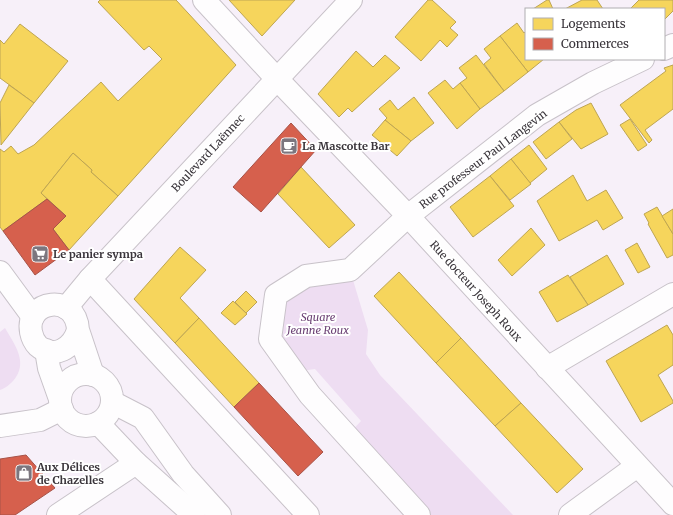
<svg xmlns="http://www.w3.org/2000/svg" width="673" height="515" font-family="Merriweather,serif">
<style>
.green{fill:#eeddf2}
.homes{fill:#f6d55c;stroke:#bea552}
.shops{fill:#d6604d;stroke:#a75348}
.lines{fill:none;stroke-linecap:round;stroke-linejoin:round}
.minor-casing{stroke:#c8c2c9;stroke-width:24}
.minor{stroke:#fefdfe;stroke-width:22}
.labels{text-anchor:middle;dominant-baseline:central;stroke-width:4;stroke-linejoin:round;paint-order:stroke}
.poi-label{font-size:11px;font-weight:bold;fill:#3a353b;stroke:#fff;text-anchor:start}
.street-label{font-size:11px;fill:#3a353b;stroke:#fff}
.park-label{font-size:11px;font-style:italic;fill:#6b4074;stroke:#fff}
</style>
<rect width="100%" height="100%" fill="#f7f0f9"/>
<g class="green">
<polygon points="350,270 368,330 366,354 380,375 513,515 419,515 347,436 361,421 315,369 294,372 270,339 276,295"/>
<path d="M5,328C15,345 29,363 13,381C9,385 6,388 0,390V332Z"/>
</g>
<g class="homes">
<polygon points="100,0 176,0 236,65 118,196 91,172 92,170 73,153 41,193 47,199 3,231 0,227 0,149 4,152 11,146 18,154 34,145 101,82 118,101 162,59 149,46 144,50 98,2"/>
<polygon points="229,0 295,0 262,36"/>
<polygon points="428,0 432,0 456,22 450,28 458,35 447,47 440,40 421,61 395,37"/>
<polygon points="547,0 549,0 553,9 533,9"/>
<polygon points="582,0 597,0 603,9 565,9"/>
<polygon points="639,0 673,0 673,11 664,20 664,9 630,9"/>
<polygon points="517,23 524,33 526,31 526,59 544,59 528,72 500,36"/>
<polygon points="20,24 68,61 34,103 0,78 0,40 4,44"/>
<polygon points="500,36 528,72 504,91 484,64 491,58 484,49"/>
<polygon points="356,51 373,67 385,55 400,68 352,112 348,108 339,117 318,94"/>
<polygon points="476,55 504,91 480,109 460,83 467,78 459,68"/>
<polygon points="673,65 673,109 645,130 652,140 649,143 620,105 666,71 664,68"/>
<polygon points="445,80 453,89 460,83 480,109 457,129 428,93"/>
<polygon points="9,85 34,103 1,145 0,103"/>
<polygon points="414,97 434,123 411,141 385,120 387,118 379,109 390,100 398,110"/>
<polygon points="591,103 608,134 581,149 559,122 576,110"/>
<polygon points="630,119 647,145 638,151 620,125"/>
<polygon points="385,120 411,141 397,156 372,135"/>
<polygon points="559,122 572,139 546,159 533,142"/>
<polygon points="529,145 547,169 530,183 511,159"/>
<polygon points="73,153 92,170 91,172 118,196 69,250 53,229 66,216 41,193"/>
<polygon points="511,159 531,184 510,200 490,176"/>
<polygon points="301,167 355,225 329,248 278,194"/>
<polygon points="573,175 587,201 606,190 623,218 603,230 597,220 559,241 537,201"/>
<polygon points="490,176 514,206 473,237 450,207"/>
<polygon points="657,207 673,234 673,255 667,258 648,224 649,223 644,214"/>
<polygon points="673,209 673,234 662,216"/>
<polygon points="531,228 545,245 512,276 498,260"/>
<polygon points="637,243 650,267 638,273 625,250"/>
<polygon points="180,247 206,270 180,298 199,318 175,343 134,299"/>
<polygon points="607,255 624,284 588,305 570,277"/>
<polygon points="399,272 461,338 436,363 374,296"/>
<polygon points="568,275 588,305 557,322 539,292"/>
<polygon points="246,291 257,302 246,313 235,302"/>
<polygon points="233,301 247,314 235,325 221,313"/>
<polygon points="199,318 259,383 234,407 175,343"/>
<polygon points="667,325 673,335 673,365 658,375 673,401 673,403 641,422 606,361"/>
<polygon points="461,338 521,403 495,426 436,363"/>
<polygon points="521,403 583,469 557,493 495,426"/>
</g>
<g class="shops">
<polygon points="291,123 316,150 261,212 233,187"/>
<polygon points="47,199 66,216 53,229 69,250 35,275 3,231"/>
<polygon points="259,383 323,452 298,476 234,407"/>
<polygon points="26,455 55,488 15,515 0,515 0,459"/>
</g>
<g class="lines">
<g class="minor-casing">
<g id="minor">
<polyline points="204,0 277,79 408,216 673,504"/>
<polyline points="664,49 673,45"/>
<polyline points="0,272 33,317"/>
<polyline points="90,279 308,515"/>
<polyline points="66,308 90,279 351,0"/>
<path d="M78,330C73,348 54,360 38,346C34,342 32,337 31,332C25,300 76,292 78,330L93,375"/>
<polyline points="46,350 49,368 60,399"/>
<polyline points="547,368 673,294"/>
<circle cx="86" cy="400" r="26"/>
<polyline points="112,402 143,418 183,474 220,515"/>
<polyline points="98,423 136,463 194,515"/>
<polyline points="0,426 40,420 62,409"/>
<polyline points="58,515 136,463"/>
<polyline points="419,515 310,395 270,339 276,295 306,276 350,270 408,216 537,115 593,83 643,59"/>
<polyline points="570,515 637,466"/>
</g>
</g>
<use href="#minor" class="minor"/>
</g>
<defs>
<g id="cafe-square" transform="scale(0.9)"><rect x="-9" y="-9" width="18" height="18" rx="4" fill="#7c767e" stroke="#fff"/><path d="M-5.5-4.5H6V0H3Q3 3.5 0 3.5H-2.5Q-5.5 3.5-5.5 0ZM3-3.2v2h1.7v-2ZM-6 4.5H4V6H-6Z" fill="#fff"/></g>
<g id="supermarket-square" transform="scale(0.9)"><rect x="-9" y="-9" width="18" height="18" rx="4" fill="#7c767e" stroke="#fff"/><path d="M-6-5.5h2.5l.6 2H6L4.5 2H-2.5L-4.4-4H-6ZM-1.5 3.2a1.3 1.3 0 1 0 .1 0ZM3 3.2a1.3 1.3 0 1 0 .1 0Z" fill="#fff"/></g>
<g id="shop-square" transform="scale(0.9)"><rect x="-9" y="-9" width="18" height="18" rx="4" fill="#7c767e" stroke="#fff"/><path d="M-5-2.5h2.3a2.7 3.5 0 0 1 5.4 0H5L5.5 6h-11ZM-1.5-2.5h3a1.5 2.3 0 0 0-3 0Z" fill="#fff"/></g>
</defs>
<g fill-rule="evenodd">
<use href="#cafe-square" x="289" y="146"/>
<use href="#supermarket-square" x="40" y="254"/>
<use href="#shop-square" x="24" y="473"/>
</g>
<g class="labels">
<g class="poi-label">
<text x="302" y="146">La Mascotte Bar</text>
<text x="53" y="254">Le panier sympa</text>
<text x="37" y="467">Aux Délices<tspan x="37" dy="13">de Chazelles</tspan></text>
</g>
<g class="street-label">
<text transform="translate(208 153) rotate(-47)">Boulevard Laënnec</text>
<text transform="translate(483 159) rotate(-37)">Rue professeur Paul Langevin</text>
<text transform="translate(476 291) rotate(48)">Rue docteur Joseph Roux</text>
</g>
<g class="park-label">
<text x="318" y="317">Square<tspan x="318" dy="13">Jeanne Roux</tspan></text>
</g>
</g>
<rect x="525" y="8" width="140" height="52" fill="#ffffff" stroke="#b0aeb1"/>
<rect x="533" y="18" width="20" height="12" fill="#f6d55c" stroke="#b0aeb1"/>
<text x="561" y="28" font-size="12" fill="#3a353b">Logements</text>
<rect x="533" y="38" width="20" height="12" fill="#d6604d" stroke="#b0aeb1"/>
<text x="561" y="48" font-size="12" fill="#3a353b">Commerces</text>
</svg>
